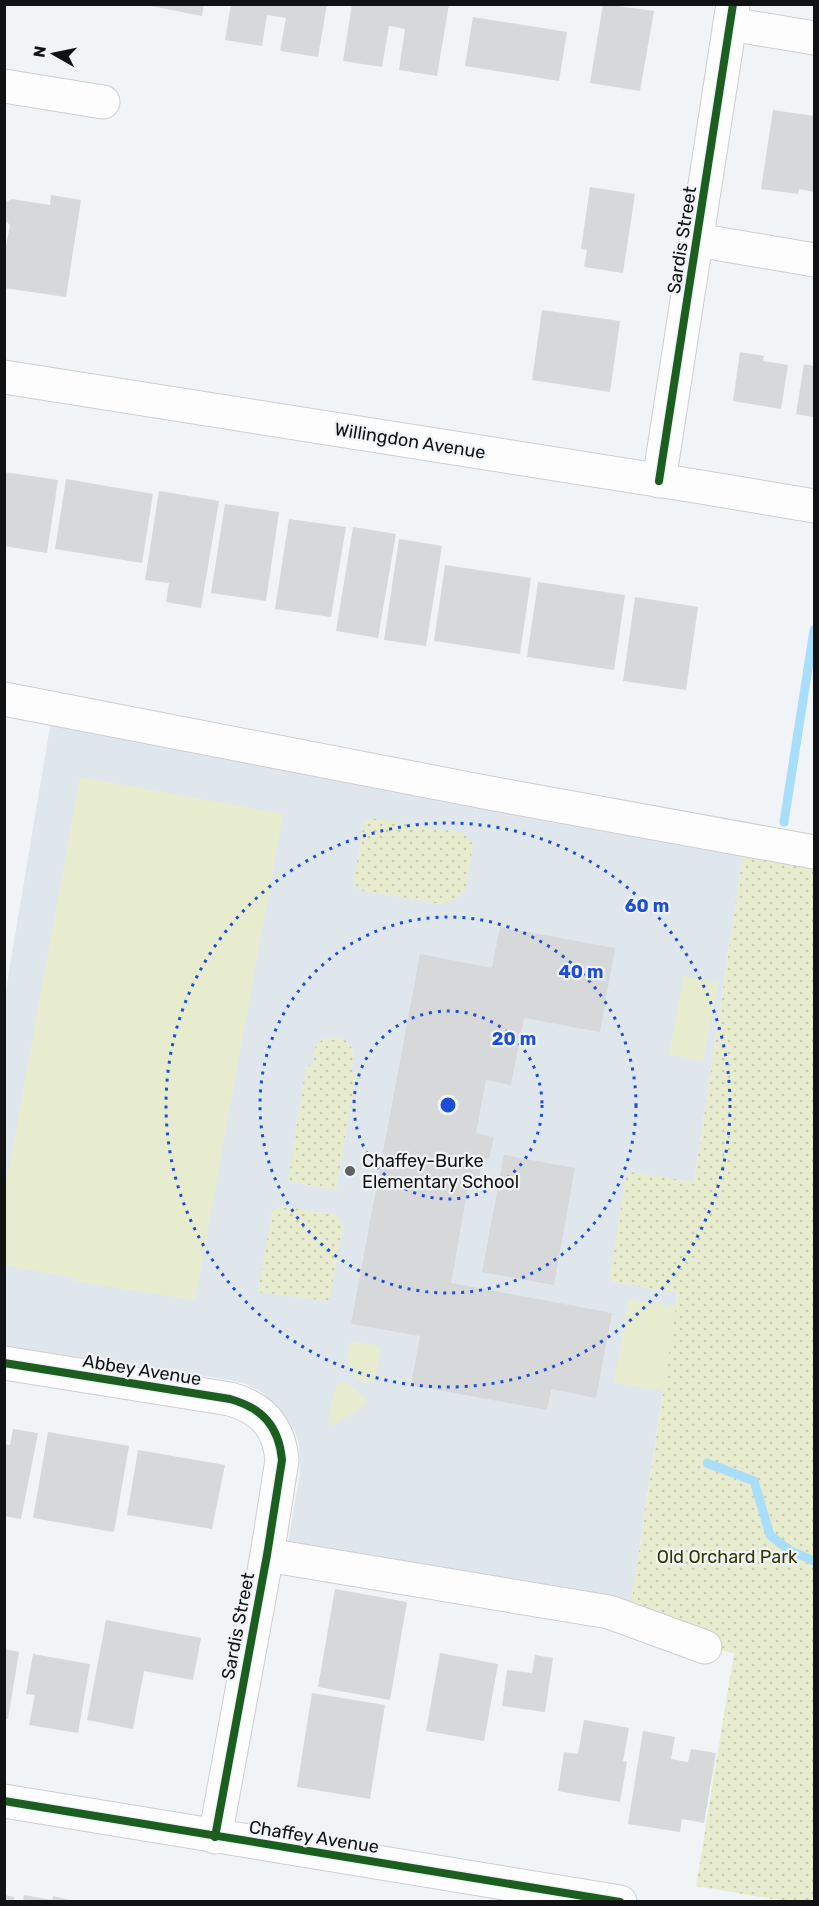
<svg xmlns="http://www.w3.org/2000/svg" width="819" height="1906" font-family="Rubik,sans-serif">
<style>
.built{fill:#dfe7ec}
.grass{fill:#e8eccf}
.park{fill:url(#park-dots)}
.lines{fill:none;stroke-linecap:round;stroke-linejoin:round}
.stream{stroke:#a8def9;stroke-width:9}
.building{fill:#d6d8d9}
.minor-casing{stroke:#cccecf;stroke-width:35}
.major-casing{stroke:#cccecf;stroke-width:35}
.minor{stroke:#fdfdfe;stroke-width:33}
.major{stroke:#fdfdfe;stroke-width:33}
.cycleway-casing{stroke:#f0f4f7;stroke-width:11}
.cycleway{stroke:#1b5e20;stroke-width:8}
.ring{fill:none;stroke:#1d4ed8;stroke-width:3;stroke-dasharray:3 6}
.poi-dot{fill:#5f6162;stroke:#f0f4f7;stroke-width:2}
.labels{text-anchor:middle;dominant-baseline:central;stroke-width:4.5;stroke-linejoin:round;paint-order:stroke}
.street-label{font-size:18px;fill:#111213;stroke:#f0f4f7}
.poi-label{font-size:18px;fill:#111213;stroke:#f0f4f7;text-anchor:start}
.park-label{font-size:18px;fill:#343600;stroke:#f0f4f7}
.centre{fill:#1d4ed8;stroke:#f0f4f7;stroke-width:3}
.ring-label{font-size:18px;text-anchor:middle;font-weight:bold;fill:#1d4ed8;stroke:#f0f4f7;stroke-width:4.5;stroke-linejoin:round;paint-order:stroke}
</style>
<defs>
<pattern id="park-dots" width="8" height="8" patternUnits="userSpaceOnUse" patternTransform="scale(1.5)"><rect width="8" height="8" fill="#e8eccf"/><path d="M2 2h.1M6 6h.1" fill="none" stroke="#c6c9b1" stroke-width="1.8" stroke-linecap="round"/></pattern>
</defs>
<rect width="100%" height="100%" fill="#f1f4f6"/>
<polygon class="built" points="53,709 745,841 629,1618 285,1559 300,1473 299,1444 295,1432 288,1420 263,1393 244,1383 230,1380 5,1346 5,996"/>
<g class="grass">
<polygon points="80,777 283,814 195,1300 74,1281 75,1278 5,1265 5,1191"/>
<polygon points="684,976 718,983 703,1061 669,1054"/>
<polygon points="629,1299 679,1307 664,1391 614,1383"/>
<path d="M350,1342L375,1345L379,1349L380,1353L374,1381L367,1383C348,1376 345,1361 350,1342Z"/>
<path d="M342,1382L350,1385L368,1402L335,1425H329C328,1410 332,1397 338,1384Z"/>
</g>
<g class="park">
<polygon points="370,818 465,833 473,845 466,888 456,899 441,904 360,890 353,885 364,821"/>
<polygon points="745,841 814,852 814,1901 785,1901 696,1886 734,1653 705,1647 629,1618 678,1293 613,1282 610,1277 626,1175 631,1172 694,1182"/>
<path d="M335,1037L347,1041L354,1051L352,1070L356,1075L336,1190L288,1181L306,1067L313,1064C313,1046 317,1038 335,1037Z"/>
<polygon points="281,1206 338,1215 343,1228 329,1301 258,1292 272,1211"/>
</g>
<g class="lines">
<g class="stream">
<polyline points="784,822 814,630"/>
<polyline points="707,1463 754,1481 770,1535 789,1550 814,1561"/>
</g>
</g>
<g class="building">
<polygon points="141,4 204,4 202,16"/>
<polygon points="231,4 327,4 318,57 280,51 286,18 267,15 262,46 225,40"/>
<polygon points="352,4 449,4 437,76 399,70 405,29 396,27 389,26 382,67 343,61"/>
<polygon points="603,4 654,11 640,91 590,83"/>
<polygon points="473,17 567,32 559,81 465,66"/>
<polygon points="773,110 814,116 814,192 799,189 798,194 761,189"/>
<polygon points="590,187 635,194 623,273 584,267 587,250 581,249"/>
<polygon points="51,195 81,200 66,297 4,288 4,257 10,225 4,219 6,202 12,199 50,205"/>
<polygon points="542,310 620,321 610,392 532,380"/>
<polygon points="740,352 764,356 763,361 788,365 781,409 733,401"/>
<polygon points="804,364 814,366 814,417 796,414"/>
<polygon points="4,472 58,480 47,553 4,546"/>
<polygon points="66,479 153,494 142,563 55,549"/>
<polygon points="159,491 219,501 201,608 166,602 169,583 145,580"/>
<polygon points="225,504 279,512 266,601 211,593"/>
<polygon points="289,519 346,527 331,617 275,609"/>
<polygon points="353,527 396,534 378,638 336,631"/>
<polygon points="399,539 442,546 426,646 384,640"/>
<polygon points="445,565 531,578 520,654 434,641"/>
<polygon points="538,582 625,595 614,670 527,657"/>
<polygon points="635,597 698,607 686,690 623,681"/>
<polygon points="500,927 615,948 600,1032 524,1018 511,1085 486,1080 476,1133 494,1137 489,1159 483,1158 479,1179 470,1177 451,1283 612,1313 596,1398 551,1389 547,1410 411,1385 420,1336 351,1324 420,954 492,968"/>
<polygon points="504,1155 575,1168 554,1285 482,1272"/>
<polygon points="13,1429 38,1433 21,1519 4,1516 4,1444 10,1445"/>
<polygon points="48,1432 129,1446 114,1532 33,1518"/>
<polygon points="138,1450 225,1465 212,1529 127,1515"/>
<polygon points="335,1589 407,1602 390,1700 318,1687"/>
<polygon points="106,1620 201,1638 193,1680 144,1671 133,1729 87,1720"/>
<polygon points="4,1649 19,1652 8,1719 4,1718"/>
<polygon points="440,1653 498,1664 484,1741 426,1731"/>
<polygon points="33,1654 90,1664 78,1733 29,1725 35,1695 26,1694"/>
<polygon points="535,1655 553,1658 545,1712 502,1706 507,1670 532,1673"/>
<polygon points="312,1693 385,1705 370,1799 297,1787"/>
<polygon points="584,1720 629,1728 623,1761 627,1762 620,1802 558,1791 564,1752 578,1754"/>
<polygon points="643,1731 675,1737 671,1759 688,1762 691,1749 716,1753 704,1823 682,1819 680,1832 628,1824"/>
<polygon points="4,1895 14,1897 14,1902 4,1902"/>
<polygon points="24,1895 52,1900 53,1896 78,1902 23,1902"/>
</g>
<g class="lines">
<g class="minor-casing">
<g id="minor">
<polyline points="730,24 814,38"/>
<polyline points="4,86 103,102"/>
<polyline points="697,240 814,260"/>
<polyline points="659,481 733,4"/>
<polyline points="4,699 495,794 814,852"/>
<path d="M4,1363L230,1399C262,1408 279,1426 282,1460L267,1555L215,1837"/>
<polyline points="267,1555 609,1612 705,1647"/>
<polyline points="4,1801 620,1902"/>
</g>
</g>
<g class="major-casing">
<polyline id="major" points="4,377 695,486 814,506"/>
</g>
<use href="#minor" class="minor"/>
<use href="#major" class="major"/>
<g class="cycleway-casing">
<g id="cycleway">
<polyline points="659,481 733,4"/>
<path d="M4,1363L230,1399C262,1408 279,1426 282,1460L267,1555L215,1837"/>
<polyline points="4,1801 620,1902"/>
</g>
</g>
<use href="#cycleway" class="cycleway"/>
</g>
<g class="ring">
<circle cx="448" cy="1105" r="94"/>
<circle cx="448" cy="1105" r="188"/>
<circle cx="448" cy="1105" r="282"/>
</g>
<circle class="poi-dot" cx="350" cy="1171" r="6"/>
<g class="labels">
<g class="street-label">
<text transform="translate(682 240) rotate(-81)">Sardis Street</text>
<text transform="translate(410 441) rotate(9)">Willingdon Avenue</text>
<text transform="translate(142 1370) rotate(9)">Abbey Avenue</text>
<text transform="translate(238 1626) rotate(-79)">Sardis Street</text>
<text transform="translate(314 1837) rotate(9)">Chaffey Avenue</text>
</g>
<g class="poi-label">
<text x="362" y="1161">Chaffey-Burke<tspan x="362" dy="21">Elementary School</tspan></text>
</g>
<g class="park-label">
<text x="727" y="1557">Old Orchard Park</text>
</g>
</g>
<circle cx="448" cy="1105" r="9" class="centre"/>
<g class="ring-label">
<text x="647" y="912">60 m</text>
<text x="581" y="978">40 m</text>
<text x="514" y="1045">20 m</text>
</g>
<rect width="819" height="1906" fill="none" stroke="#111213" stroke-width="12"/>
<g transform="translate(54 54) rotate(279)" stroke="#f0f4f7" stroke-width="4.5" paint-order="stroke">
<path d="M0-4.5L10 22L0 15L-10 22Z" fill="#111213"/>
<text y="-9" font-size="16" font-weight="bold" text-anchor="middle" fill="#111213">N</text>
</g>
</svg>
